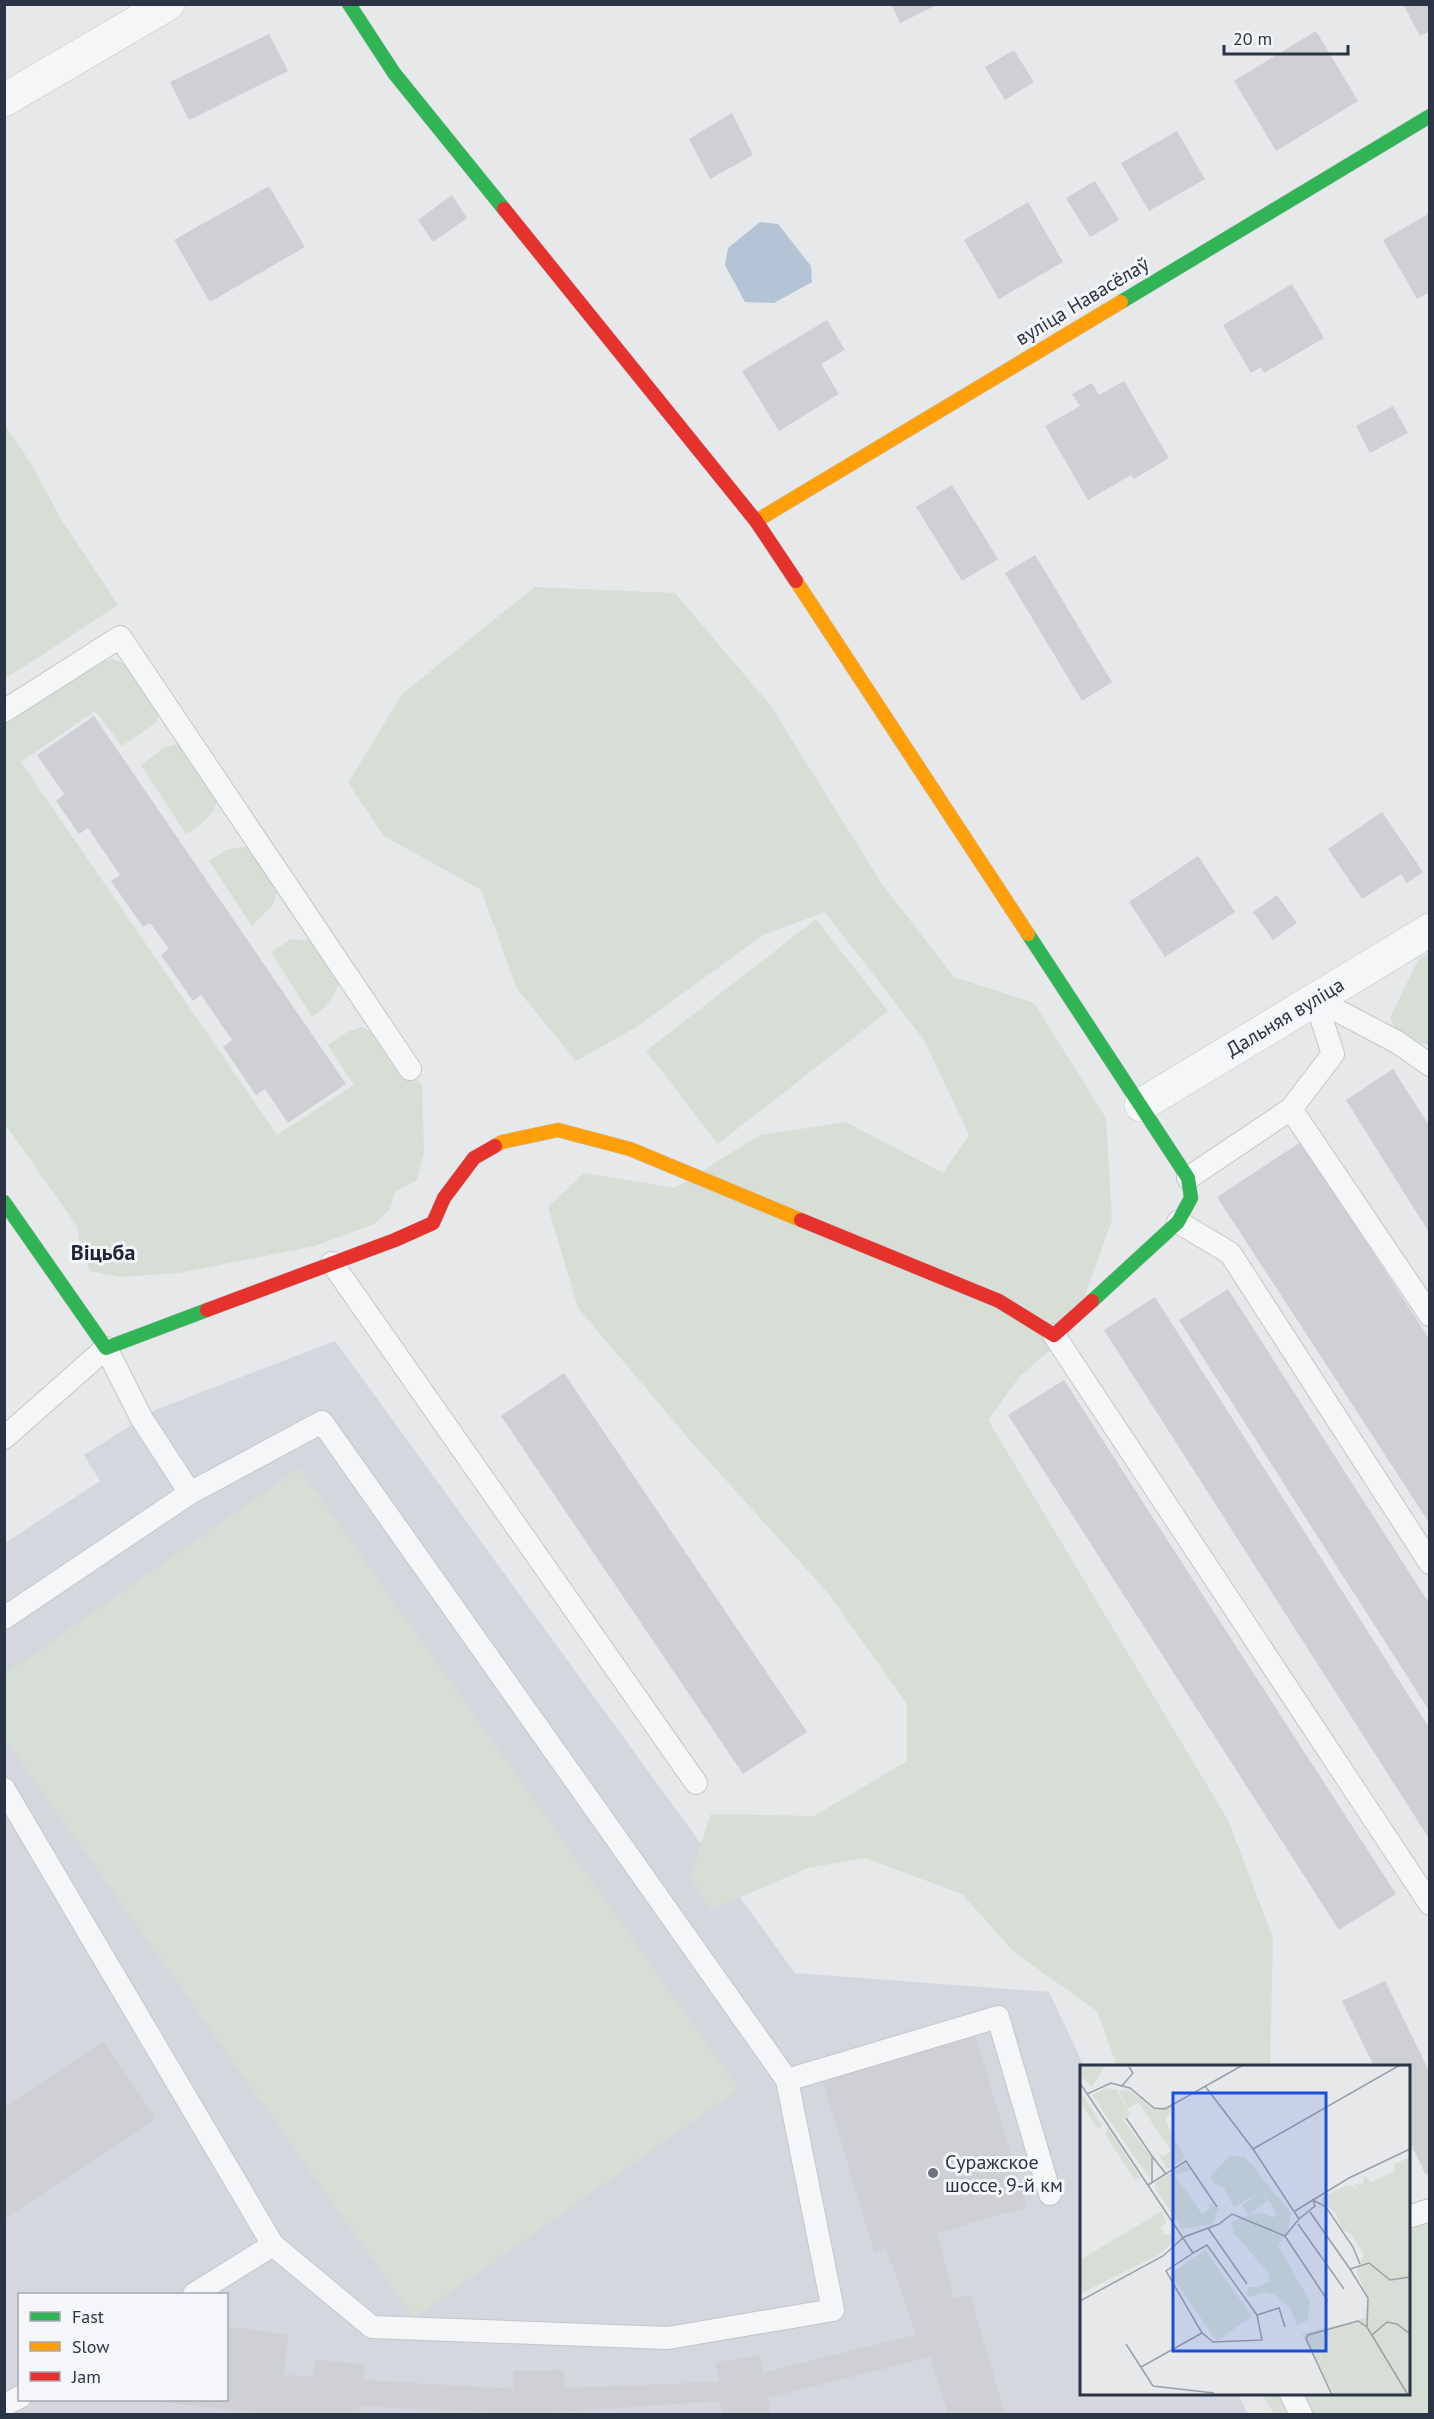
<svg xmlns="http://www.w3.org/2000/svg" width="1434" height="2419" font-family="'PT Sans',sans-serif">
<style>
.built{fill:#d4d7dd;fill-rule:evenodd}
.green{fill:#d6ded6}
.water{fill:#b4c4d5}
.building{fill:#ced0d3}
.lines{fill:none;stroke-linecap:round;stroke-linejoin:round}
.lane-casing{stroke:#c4c6c8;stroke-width:24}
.street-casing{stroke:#c4c6c8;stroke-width:34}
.fast-casing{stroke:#c4c6c8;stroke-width:15}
.slow-casing{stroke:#c4c6c8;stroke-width:15}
.jam-casing{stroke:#c4c6c8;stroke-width:15}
.lane{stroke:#f5f6f7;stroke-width:22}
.street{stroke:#f5f6f7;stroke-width:33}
.fast{stroke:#30b455;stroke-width:14}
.slow{stroke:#ff9f0a;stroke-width:14}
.jam{stroke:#e5322d;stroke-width:14}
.poi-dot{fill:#6c737f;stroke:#f4f6f9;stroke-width:2}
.labels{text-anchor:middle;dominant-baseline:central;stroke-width:6;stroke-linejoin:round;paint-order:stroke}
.street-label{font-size:20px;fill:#2b3445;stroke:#f4f6f9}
.poi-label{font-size:20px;fill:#2b3445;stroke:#f4f6f9;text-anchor:start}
.quarter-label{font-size:22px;font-weight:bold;fill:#1d2536;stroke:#f4f6f9}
.inset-road{fill:none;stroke:#9ba0a8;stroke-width:1.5}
.view{fill:#1d4ed8;fill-opacity:0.15;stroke:#1d4ed8;stroke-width:3}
.inset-edge{fill:none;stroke:#2b3445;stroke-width:3}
</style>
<rect width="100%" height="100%" fill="#e6e8ea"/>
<path class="built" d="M335,1341L795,1973L1049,1992L1084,2066H1082V2394H1238L1248,2414H5V1543L100,1481L84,1455L155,1410ZM20,2294H226V2400H20Z"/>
<g class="green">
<polygon points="4,424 30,462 61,519 118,605 5,679"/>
<polygon points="535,587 675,593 770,705 882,884 954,977 1034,1003 1106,1118 1112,1220 1072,1331 1019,1377 988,1420 1228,1820 1273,1938 1270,2066 1117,2066 1097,2011 1015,1953 962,1894 865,1858 808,1868 711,1910 690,1877 711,1814 814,1816 907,1761 907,1704 827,1592 694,1445 578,1308 548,1207 584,1173 675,1188 760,1135 846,1122 943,1173 969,1135 924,1040 825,912 763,935 635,1028 576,1061 517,989 481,890 384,836 348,783 402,694"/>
<polygon points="113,659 130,666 158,705 157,722 122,746 95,711 21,762 277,1135 354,1085 328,1045 347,1032 362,1027 380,1036 399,1063 422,1085 424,1152 417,1180 395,1192 390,1209 374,1224 315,1246 180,1273 120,1277 90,1271 81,1249 77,1226 5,1124 4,723 93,664"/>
<path d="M181,743L219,791C217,813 204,823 186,834L141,765L165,747Z"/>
<polygon points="247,847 259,854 279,884 273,905 252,926 209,861 228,849"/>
<polygon points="816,919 888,1011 718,1144 646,1051"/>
<path d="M291,939L312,941L341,977C336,996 328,1006 312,1017L271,952Z"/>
<polygon points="1429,953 1429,1045 1401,1039 1390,1018 1418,960"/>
<polygon points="299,1468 739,2089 414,2318 5,1739 4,1675"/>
<polygon points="1429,2198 1429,2414 1274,2414 1262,2394 1408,2394 1409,2204"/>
</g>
<polygon class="water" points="760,222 778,224 811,266 812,282 774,303 745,302 725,265 728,248"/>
<g class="building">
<polygon points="891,4 939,4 900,23"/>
<polygon points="1403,4 1430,4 1430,31 1420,36"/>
<polygon points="1316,31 1358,101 1276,151 1234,81"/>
<polygon points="269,34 288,71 189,120 170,82"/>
<polygon points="1014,50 1034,82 1005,100 985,67"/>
<polygon points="732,113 753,155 710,179 689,139"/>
<polygon points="1177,131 1205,179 1149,211 1121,163"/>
<polygon points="1095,181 1119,220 1090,237 1066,198"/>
<polygon points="269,186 305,247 210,302 174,240"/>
<polygon points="452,195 467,218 433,242 418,220"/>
<polygon points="1028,202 1063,262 999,299 964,240"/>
<polygon points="1430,213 1430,292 1417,299 1383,240"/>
<polygon points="1292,284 1324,338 1264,373 1261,367 1251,373 1223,325"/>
<polygon points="827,320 845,350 821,364 839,394 779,431 742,371"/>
<polygon points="1124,381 1169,458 1134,479 1131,475 1088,500 1045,426 1080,406 1072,394 1092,383 1099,395"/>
<polygon points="1393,406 1408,433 1370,453 1356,426"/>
<polygon points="952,485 998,559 962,581 916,507"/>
<polygon points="1035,555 1112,682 1082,701 1005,573"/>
<polygon points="94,716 346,1084 288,1123 265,1089 256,1095 223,1047 232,1040 201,995 193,1001 161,955 169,949 150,923 143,927 111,881 120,875 88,828 79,834 56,801 64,794 37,755"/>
<polygon points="1382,812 1423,872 1407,883 1401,874 1362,899 1328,849"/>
<polygon points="1198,856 1235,912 1165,957 1129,902"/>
<polygon points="1277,895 1297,923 1273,940 1253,912"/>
<polygon points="1393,1069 1430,1127 1430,1234 1346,1100"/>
<polygon points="1301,1142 1430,1340 1430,1524 1217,1197"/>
<polygon points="1228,1289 1430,1605 1430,1712 1179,1320"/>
<polygon points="1155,1297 1430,1729 1430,1840 1104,1330"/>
<polygon points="564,1373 807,1732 743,1774 501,1416"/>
<polygon points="1064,1380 1396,1894 1339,1930 1008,1415"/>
<polygon points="1385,1981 1430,2073 1430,2173 1426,2175 1408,2139 1408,2066 1374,2066 1342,2001"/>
<polygon points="975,2035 1027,2207 937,2233 954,2298 970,2295 1005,2414 948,2414 930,2357 768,2398 770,2414 722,2414 720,2401 558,2412 558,2414 513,2414 360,2406 359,2414 266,2414 153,2401 226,2400 226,2326 288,2335 284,2375 313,2376 315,2360 365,2364 363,2380 513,2389 513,2371 564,2370 565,2388 719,2382 715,2362 761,2356 762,2373 916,2335 886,2248 874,2252 823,2081"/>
<polygon points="104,2042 156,2118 4,2219 4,2108"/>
</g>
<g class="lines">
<g class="lane-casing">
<g id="lane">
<polyline points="4,711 120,637 410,1069"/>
<polyline points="1315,999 1397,1042 1430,1065"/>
<polyline points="1291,1109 1430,1315"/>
<polyline points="1188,1178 1291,1109 1333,1054 1315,999"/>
<polyline points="1178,1222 1230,1253 1430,1563"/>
<polyline points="332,1263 696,1783"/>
<polyline points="1054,1335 1430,1904"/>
<polyline points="4,1438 106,1348 142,1419 190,1493 322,1422 787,2080 998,2017 1050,2194"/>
<polyline points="4,1618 190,1493"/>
<polyline points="4,1789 273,2245"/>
<polyline points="1408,2217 1430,2210"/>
<polyline points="194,2294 273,2245 372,2327 668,2338 833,2310 787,2080"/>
<polyline points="1291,2394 1301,2414"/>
<polyline points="4,2405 20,2397"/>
</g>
</g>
<g class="street-casing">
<g id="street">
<polyline points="4,100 168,4"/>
<polyline points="1141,1105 1430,930"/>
</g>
</g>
<g class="fast-casing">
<g id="fast">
<polyline points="349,4 394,73 504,209"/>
<polyline points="1121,302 1430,116"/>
<polyline points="1028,934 1188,1178 1191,1198 1178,1222 1092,1301"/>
<polyline points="4,1202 106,1348 207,1310"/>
</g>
</g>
<g class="slow-casing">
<g id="slow">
<polyline points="756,521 1121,302"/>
<polyline points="796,581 1028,934"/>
<polyline points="495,1146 502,1142 558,1130 630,1149 801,1220"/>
</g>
</g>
<g class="jam-casing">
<g id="jam">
<polyline points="504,209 756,521 796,581"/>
<polyline points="801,1220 999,1301 1054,1335 1092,1301"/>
<polyline points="207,1310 395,1240 433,1223 444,1198 474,1158 495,1146"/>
</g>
</g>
<use href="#lane" class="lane"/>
<use href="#street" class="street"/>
<use href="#fast" class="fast"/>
<use href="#slow" class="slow"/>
<use href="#jam" class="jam"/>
</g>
<circle class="poi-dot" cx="933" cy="2173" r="6"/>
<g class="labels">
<g class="street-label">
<text transform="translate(1082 301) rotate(-31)">вуліца Навасёлаў</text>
<text transform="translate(1285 1017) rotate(-31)">Дальняя вуліца</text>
</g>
<g class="poi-label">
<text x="945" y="2162">Суражское<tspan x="945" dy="23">шоссе, 9-й км</tspan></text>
</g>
<g class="quarter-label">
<text x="103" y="1252">Віцьба</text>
</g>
</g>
<g transform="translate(1080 2065)">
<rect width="330" height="330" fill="#e6e8ea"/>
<path d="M0,0H26L12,22L0,11ZM26,23L37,25L50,49L43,55L71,92L70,114L12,30ZM47,24L74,44L95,39L85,55L105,93L88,104L77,87L83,92L91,86L58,37L48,44L39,26ZM0,25L22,61L18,64L0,37ZM28,63L60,112L55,115L25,69ZM150,91L165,92L211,148L207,170L198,180L229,235L228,255L217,260L210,243L195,230L185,227L169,232L166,229L169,222H180L189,216L190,210L154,168L151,157L174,149L183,148L193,153L196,149L191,139L181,126L187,136L169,150L162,141L179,127L154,142L144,123L134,118L130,112ZM330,92V330H254L222,269L285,253L288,231L276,207L284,190L272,170L262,164L255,147L241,137L244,131L263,122L269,120L277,124L274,119H282L285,111L292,117L316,105L313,100ZM105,99L110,105L95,110L122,149L130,144L128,140L131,138L138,144L133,159L102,164L75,123L76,117ZM82,146L86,158L81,162L85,170H94L93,177L80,189L0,229V195ZM125,185L172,251L137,276L90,209Z" fill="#d6ded6"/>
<path class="inset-road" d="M0,18L113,188L127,180L177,250L199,243L205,262M125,21L173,84L219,154L205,171M41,22L53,8L49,2M7,29L31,18L50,23L74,43L85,44L163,0M46,53L72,91V118M173,84L320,0M72,91L86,109M68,120L106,96L137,142M215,146L269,113L330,84M230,147L270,204L289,198L310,215L330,212M219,154L235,141L233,135L246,142L273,182L280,199M218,159L264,224M128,163L167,219M113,188L86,206L122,268M270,204L288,233L287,262M0,236L83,191L104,172L139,159L152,149L205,171L248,236M292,270L307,257L317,259L330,269M46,279L73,321L134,328M61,302L122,268L133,277L182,275L177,250M252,330L226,274L228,270L278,256L287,262L328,330"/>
<path class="view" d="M93,28H246V286H93Z"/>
<rect width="330" height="330" class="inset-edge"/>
</g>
<rect width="1434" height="2419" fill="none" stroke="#2b3445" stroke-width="12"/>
<rect x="18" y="2293" width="210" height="108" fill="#f4f6f9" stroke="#a4a8b1" stroke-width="1.5"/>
<rect x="30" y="2312" width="30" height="9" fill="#30b455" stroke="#a4a8b1" stroke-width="1.5"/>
<text x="72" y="2323" font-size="18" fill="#2b3445">Fast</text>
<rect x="30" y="2342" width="30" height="9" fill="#ff9f0a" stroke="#a4a8b1" stroke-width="1.5"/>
<text x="72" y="2353" font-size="18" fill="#2b3445">Slow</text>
<rect x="30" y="2372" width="30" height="9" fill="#e5322d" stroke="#a4a8b1" stroke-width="1.5"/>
<text x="72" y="2383" font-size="18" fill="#2b3445">Jam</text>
<path d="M1224 45v9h124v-9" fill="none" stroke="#2b3445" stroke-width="3"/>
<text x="1233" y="45" font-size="18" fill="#2b3445" stroke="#f4f6f9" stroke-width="4.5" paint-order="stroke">20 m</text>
</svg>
